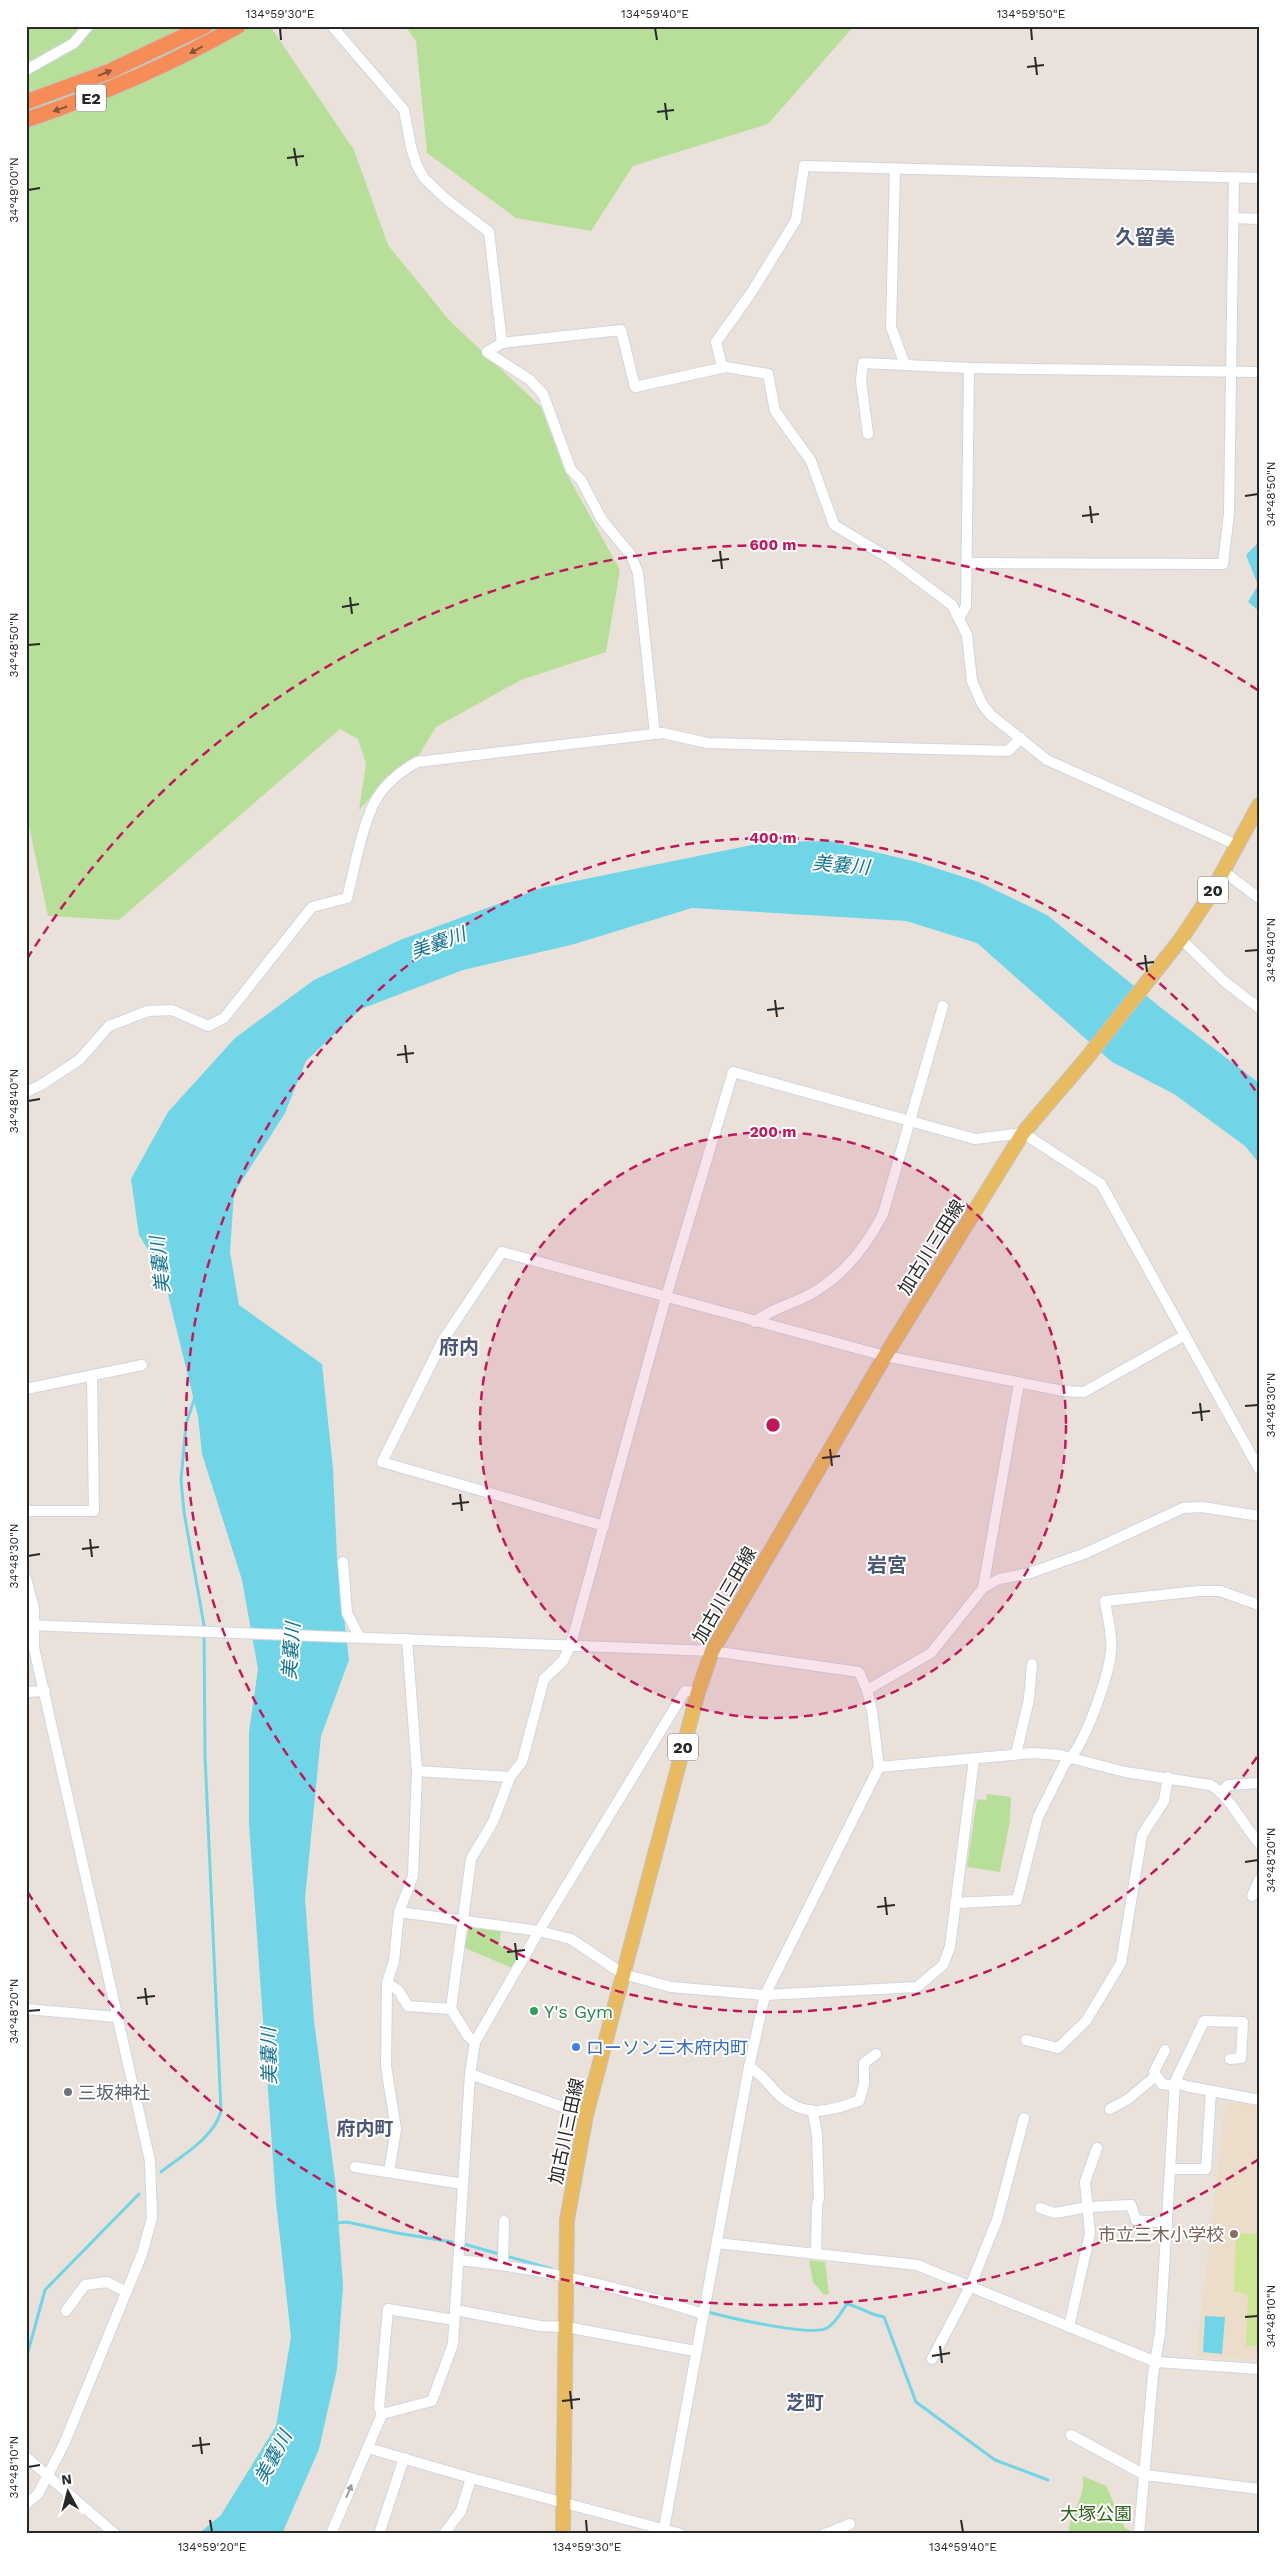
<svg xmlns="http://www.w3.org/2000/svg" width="1285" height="2560" font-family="'Work Sans','Noto Sans JP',sans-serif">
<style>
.education{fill:#ebddca}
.green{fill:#b8df99}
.pitch{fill:#cce695}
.water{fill:#71d5e8}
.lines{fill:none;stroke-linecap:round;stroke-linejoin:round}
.stream{stroke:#71d5e8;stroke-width:3}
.minor-casing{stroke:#d0d5e1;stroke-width:12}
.major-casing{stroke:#c3c3c3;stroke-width:16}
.highway-casing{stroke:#c3c3c3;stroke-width:17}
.minor{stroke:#fff;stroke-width:10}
.major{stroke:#e9bb60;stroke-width:14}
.highway{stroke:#f68d59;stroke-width:15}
.oneway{fill:#85553e}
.oneway2{fill:#9e9e9e}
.ticks{fill:none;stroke:#282828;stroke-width:2}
.ring{fill:none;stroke:#c2185b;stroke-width:2.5;stroke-dasharray:9 6}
.leisure-dot{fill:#2e9e5b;stroke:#fff;stroke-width:2}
.shop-dot{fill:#3f7fe0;stroke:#fff;stroke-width:2}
.worship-dot{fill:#6b7280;stroke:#fff;stroke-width:2}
.education-dot{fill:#8d6e63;stroke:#fff;stroke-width:2}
.labels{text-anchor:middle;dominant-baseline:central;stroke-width:4;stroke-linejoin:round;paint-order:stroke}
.shield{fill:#fff;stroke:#686868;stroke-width:1}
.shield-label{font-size:16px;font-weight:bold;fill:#282828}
.street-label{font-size:18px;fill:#282828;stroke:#fff}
.leisure-label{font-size:18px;fill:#27864d;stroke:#fff;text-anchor:start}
.shop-label{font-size:18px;fill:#366cbe;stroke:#fff;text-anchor:start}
.worship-label{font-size:18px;fill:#5b616d;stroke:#fff;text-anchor:start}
.education-label{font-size:18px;fill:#785e54;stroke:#fff;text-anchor:end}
.park-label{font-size:18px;fill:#32611d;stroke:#fff}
.water-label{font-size:19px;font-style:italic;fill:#137391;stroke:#fff}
.neighbourhood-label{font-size:19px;font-weight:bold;fill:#4b5776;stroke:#fff}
.quarter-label{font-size:20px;font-weight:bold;fill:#4b5776;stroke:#fff}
.centre{fill:#c2185b;stroke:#fff;stroke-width:2.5}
.ring-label{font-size:15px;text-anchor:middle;font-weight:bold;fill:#c2185b;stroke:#fff;stroke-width:4;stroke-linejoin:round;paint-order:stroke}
.neatline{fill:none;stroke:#282828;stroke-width:2}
.ticks-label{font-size:12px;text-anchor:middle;fill:#282828}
</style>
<rect width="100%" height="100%" fill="#eae2da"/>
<polygon class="education" points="1230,2102 1259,2104 1259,2360 1196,2357 1224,2112"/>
<g class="green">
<polygon points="26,26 270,26 354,150 388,245 449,320 541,407 564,469 620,570 606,652 521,680 436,727 419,755 394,772 359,810 366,764 358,739 340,729 119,920 48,916 26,812"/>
<polygon points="405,26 854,26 768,124 633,166 591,231 516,218 427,153 416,41"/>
<polygon points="987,1794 1011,1797 1010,1821 1000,1872 967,1867 977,1799 986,1800"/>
<polygon points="469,1926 501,1931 499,1945 519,1955 512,1968 465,1948"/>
<polygon points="809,2260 825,2262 829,2294 824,2295 813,2282"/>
<path d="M1083,2476L1106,2486L1125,2528L1135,2534H1069C1068,2513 1086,2499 1083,2476Z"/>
</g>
<polygon class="pitch" points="1236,2233 1259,2234 1259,2346 1246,2346 1248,2295 1234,2291"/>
<g class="water">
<polygon points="1259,542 1259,611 1248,602 1258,585 1246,555"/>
<polygon points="829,841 917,862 979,882 1047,915 1160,1007 1259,1083 1259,1163 1245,1146 1174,1094 1112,1062 977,943 906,921 692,908 571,945 463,970 361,1009 306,1061 285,1113 234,1193 230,1252 239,1305 322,1364 333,1468 337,1557 349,1660 321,1736 305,1898 314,2021 336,2187 343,2286 337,2369 319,2449 282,2534 198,2534 221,2515 276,2426 291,2337 276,2202 249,1824 249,1732 258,1669 242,1580 202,1454 198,1417 163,1274 139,1235 131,1179 168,1112 235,1038 314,980 400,940 541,888 766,842"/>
<polygon points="1205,2316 1225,2317 1222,2354 1203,2352"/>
</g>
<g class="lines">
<g class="stream">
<path d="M161,2172C181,2156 214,2138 221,2111L205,1756L204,1625L184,1512L181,1480L186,1424L195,1397"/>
<polyline points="337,2223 347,2222 397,2233 464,2244 552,2269"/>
<path d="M705,2311C725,2317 812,2337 827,2328C836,2323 841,2312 847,2304C861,2307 869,2315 884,2317L916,2402L995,2460L1048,2480"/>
<polyline points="26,2359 45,2290 139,2194"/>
</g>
<g class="minor-casing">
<g id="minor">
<polyline points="332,26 404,110 411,147 417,166 424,178 446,199 489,232 502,343"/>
<polyline points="26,70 74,43 88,26"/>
<polyline points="895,169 891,327 905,365"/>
<polyline points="1234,218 1259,219"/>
<polyline points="726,367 722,366 716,342 751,293 796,220 804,166 1259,178"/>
<polyline points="868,434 861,381 863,363 969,368 1259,372"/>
<polyline points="966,563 1223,564 1229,513 1234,178"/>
<polyline points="959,619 966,606 969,368"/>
<polyline points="655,734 638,573 631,555 602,520 581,480 571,470 543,394 530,380 487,352 502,343 621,330 635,387 726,367 768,374 775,411 811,461 834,525 889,558 952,605 967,635 972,681 982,704 991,715 1047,760 1237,845"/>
<polyline points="1223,871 1259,898"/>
<polyline points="1181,939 1225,982 1259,1008"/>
<path d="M26,1092L41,1085L79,1060L109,1026L148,1011L172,1010L208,1026L224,1018L312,907L347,898C354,871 363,820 377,798C386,783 403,770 417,762L663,733L707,743L1008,751L1021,738"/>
<path d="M755,1322C773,1307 795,1304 814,1292C845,1274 867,1245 883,1214L943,1006"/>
<polyline points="26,1389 142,1365"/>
<polyline points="26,1511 94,1511 92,1375"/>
<polyline points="604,1526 382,1462 443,1340 502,1252 885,1356 1063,1391 1084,1392 1185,1335"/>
<polyline points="343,1562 347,1613 359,1636"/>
<polyline points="26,1578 34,1609 34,1648 150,2161 152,2218 142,2254 64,2444 38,2494 26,2504"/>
<polyline points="983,1588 1019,1383"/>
<polyline points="26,1625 712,1651 859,1672 867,1690 872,1711 879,1767 765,1995 749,2067 663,2534"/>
<polyline points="867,1690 931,1653 983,1588 999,1579 1030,1573 1086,1553 1183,1508 1202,1507 1259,1516"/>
<polyline points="26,1692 45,1691"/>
<polyline points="1016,1754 1029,1699 1032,1664"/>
<path d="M879,1767L1033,1753L1060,1755L1125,1772L1210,1785C1229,1794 1244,1827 1259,1843"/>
<polyline points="417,1771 510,1777"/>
<polyline points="1221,1792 1228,1785 1259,1783"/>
<polyline points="1252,1896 1259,1880"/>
<path d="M955,1903L1017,1900L1038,1817L1065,1763C1084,1749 1109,1675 1111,1651C1113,1635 1107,1616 1105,1601L1199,1591H1220L1259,1605"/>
<polyline points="399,1912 539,1931 571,1939 623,1974 671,1987 765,1995 917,1987 943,1965 950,1947 974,1759"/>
<polyline points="387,1983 398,1990 408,2006 451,2009"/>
<polyline points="26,2009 117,2017"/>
<polyline points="1026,2040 1058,2048 1086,2021 1121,1963 1142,1835 1164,1801 1168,1777"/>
<polyline points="475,2042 468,2036 451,2009 471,1859 493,1822 510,1777 522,1762 544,1679 563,1661 571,1644 666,1297 733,1072 975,1139 1023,1133 1101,1184 1259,1469"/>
<polyline points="1165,2050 1154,2072 1162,2084 1175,2086"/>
<path d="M749,2067C763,2074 769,2086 780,2096C807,2119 829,2111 859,2101L864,2084V2063L876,2054"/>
<polyline points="470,2074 586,2115"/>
<polyline points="1175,2082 1186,2086 1259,2100"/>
<polyline points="1211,2091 1206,2169 1170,2169 1175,2082 1204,2021 1243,2022 1241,2058 1230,2059"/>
<polyline points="1110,2109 1128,2099 1156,2076"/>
<polyline points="813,2113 817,2134 819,2198 817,2205 816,2254"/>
<polyline points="355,2167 463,2184"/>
<polyline points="389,2172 396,2129 386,2066 387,1983 394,1961 399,1912 413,1876 417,1771 407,1639"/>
<polyline points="1040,2208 1055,2213 1088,2207 1131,2205 1136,2220 1167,2223"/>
<polyline points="717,2243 917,2265 1156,2362 1259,2369"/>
<path d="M458,2260C542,2268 623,2288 703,2314"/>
<polyline points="503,2264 504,2221"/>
<polyline points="455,2310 540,2326 566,2327 695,2351"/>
<polyline points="66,2311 85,2285 107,2282 126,2292"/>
<polyline points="1069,2327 1090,2233 1085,2182 1097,2148"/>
<polyline points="932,2359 970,2287 997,2220 1024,2118"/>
<polyline points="382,2414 379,2407 388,2309 454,2320"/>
<polyline points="1071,2435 1145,2475 1259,2489"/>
<polyline points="368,2448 471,2478 681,2534"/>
<polyline points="26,2457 115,2534"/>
<polyline points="331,2534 382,2414 432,2401 453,2344 470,2074 475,2042 539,1931 685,1691 698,1692"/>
<polyline points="379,2534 404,2458"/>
<polyline points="444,2534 461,2511 471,2478"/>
<polyline points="825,2534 850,2524"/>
<polyline points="1139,2534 1153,2375 1160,2333 1170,2169"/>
</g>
</g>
<g class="major-casing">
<polyline id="major" points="563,2534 567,2220 586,2115 698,1692 712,1651 885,1356 1023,1133 1086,1059 1181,939 1209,897 1259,805"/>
</g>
<g class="highway-casing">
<g id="highway">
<polyline points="26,102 108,72 205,26"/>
<path d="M26,120C100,95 170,65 238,26"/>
</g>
</g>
<use href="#minor" class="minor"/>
<use href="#major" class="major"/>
<use href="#highway" class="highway"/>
</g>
<defs><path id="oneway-solid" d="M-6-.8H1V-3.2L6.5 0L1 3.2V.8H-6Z" transform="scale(1.25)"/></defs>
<g class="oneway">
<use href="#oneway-solid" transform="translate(196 50) rotate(151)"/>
<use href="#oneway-solid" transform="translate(105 73) rotate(-22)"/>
<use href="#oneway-solid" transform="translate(60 109) rotate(161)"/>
</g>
<use class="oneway2" href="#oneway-solid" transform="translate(349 2491) rotate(-67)"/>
<path class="ticks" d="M280,28L281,40M655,28L657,40M1031,28L1032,40M1035,57L1037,75M1027,67L1044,65M665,103L667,120M657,112L674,110M294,148L297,166M287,158L304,156M28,190L40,188M1245,496L1258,494M1090,506L1092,523M1082,516L1099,514M720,551L722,569M712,561L729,559M350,597L352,614M342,607L359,604M28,645L40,644M1245,951L1258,950M1145,955L1147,972M1137,964L1154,962M775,1000L777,1017M767,1010L784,1008M405,1045L407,1063M397,1055L414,1053M28,1101L40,1099M1200,1403L1202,1421M1245,1406L1258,1405M1192,1413L1210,1411M830,1449L832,1466M822,1458L840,1456M460,1494L462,1511M452,1504L469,1502M90,1539L92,1557M82,1549L99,1547M28,1556L40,1554M1245,1862L1258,1860M885,1897L887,1915M877,1907L895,1905M515,1943L517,1960M507,1952L525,1950M145,1988L147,2005M137,1998L155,1996M28,2011L40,2010M1245,2317L1258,2316M940,2346L942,2363M932,2356L950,2353M570,2391L572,2409M562,2401L580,2399M200,2437L202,2454M192,2446L210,2444M28,2467L40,2465M210,2520L212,2532M586,2520L587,2532M961,2520L963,2532"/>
<circle cx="773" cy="1425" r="293" fill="#c2185b" fill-opacity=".12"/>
<g class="ring">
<circle cx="773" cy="1425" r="293"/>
<path d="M1257 1757A587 587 0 1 1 1257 1093"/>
<path d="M1259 2159A880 880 0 0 1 27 1891M27 959A880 880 0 0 1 1259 691"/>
</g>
<circle class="leisure-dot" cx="534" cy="2011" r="5"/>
<circle class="shop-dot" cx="576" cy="2047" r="5"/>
<circle class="worship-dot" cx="68" cy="2092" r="5"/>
<circle class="education-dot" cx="1234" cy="2234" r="5"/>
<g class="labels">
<g class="shield">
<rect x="76" y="84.5" width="30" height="27" rx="4"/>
<rect x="1198" y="876.5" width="30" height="27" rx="4"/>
<rect x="668" y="1733.5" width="30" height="27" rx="4"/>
</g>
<g class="shield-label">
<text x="91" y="98">E2</text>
<text x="1213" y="890">20</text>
<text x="683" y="1747">20</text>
</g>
<g class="street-label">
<text transform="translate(931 1247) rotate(-58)">加古川三田線</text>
<text transform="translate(724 1595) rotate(-60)">加古川三田線</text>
<text transform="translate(566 2131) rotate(-78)">加古川三田線</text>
</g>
<g class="leisure-label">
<text x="544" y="2011">Y's Gym</text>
</g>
<g class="shop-label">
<text x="586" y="2047">ローソン三木府内町</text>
</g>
<g class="worship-label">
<text x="78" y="2092">三坂神社</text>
</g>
<g class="education-label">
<text x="1224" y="2234">市立三木小学校</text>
</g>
<g class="park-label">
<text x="1096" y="2513">大塚公園</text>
</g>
<g class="water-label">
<text transform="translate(841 865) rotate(5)">美嚢川</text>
<text transform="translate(438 943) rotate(-20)">美嚢川</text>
<text transform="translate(160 1265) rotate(-96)">美嚢川</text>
<text transform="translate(291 1651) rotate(-86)">美嚢川</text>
<text transform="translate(269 2056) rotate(-91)">美嚢川</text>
<text transform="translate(273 2457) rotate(-62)">美嚢川</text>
</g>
<g class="neighbourhood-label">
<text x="365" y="2128">府内町</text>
<text x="805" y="2402">芝町</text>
</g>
<g class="quarter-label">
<text x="1145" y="237">久留美</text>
<text x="459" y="1347">府内</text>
<text x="887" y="1565">岩宮</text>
</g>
</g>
<circle cx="773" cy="1425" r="8" class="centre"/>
<g class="ring-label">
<text x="773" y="550">600 m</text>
<text x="773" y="843">400 m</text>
<text x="773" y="1137">200 m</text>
</g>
<rect width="1285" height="2560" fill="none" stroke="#ffffff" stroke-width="55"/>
<g transform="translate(68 2492) rotate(353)" stroke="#ffffff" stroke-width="4" paint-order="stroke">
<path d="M0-4L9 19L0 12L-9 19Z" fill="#282828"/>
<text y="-8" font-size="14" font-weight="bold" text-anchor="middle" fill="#282828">N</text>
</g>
<rect x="28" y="28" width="1230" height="2504" class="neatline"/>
<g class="ticks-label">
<text x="280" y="18">134°59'30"E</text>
<text x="655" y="18">134°59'40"E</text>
<text x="1031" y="18">134°59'50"E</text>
<text transform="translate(14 190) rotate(-90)" y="4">34°49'00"N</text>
<text transform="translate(1271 494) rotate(-90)" y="4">34°48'50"N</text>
<text transform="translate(14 645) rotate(-90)" y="4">34°48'50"N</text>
<text transform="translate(1271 950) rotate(-90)" y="4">34°48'40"N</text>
<text transform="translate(14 1101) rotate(-90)" y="4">34°48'40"N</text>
<text transform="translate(1271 1405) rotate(-90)" y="4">34°48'30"N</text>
<text transform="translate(14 1556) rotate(-90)" y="4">34°48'30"N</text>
<text transform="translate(1271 1860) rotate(-90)" y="4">34°48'20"N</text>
<text transform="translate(14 2011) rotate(-90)" y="4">34°48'20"N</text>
<text transform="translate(1271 2316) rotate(-90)" y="4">34°48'10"N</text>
<text transform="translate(14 2467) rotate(-90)" y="4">34°48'10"N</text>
<text x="212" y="2551">134°59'20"E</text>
<text x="587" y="2551">134°59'30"E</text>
<text x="963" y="2551">134°59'40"E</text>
</g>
</svg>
